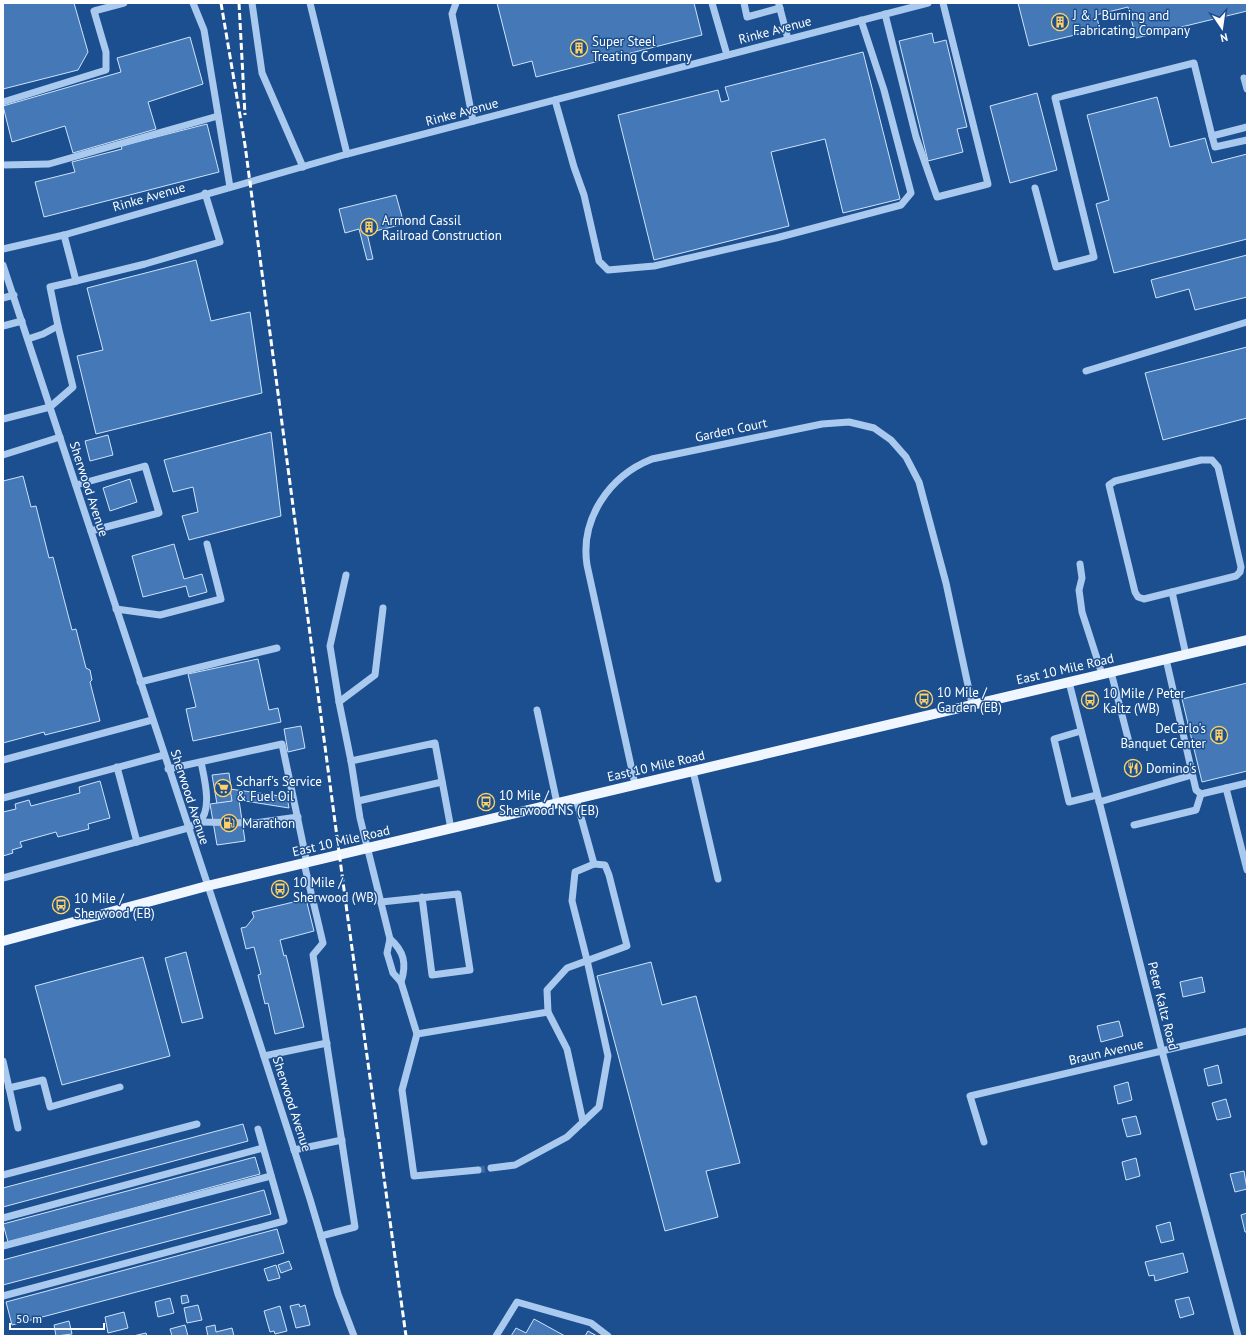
<svg xmlns="http://www.w3.org/2000/svg" width="1250" height="1339" font-family="'PT Sans',sans-serif">
<style>
.building{fill:#4478b7;stroke:#cfe3fa}
.lines{fill:none;stroke-linecap:round;stroke-linejoin:round}
.minor-tunnel{stroke:#3d69a0;stroke-width:7;stroke-dasharray:7 3.5;stroke-linecap:butt}
.minor{stroke:#a9c9ee;stroke-width:7}
.major{stroke:#f0f6ff;stroke-width:10}
.rail{stroke:#fff;stroke-width:3;stroke-dasharray:7 3;stroke-linecap:butt}
.labels{text-anchor:middle;dominant-baseline:central;stroke-width:3;stroke-linejoin:round;paint-order:stroke}
.poi-label{font-size:13px;fill:#fff;stroke:#1b4f8f;text-anchor:start}
.street-label{font-size:13px;fill:#fff;stroke:#1b4f8f}
</style>
<rect width="100%" height="100%" fill="#1b4f8f"/>
<g class="building">
<polygon points="3,3 74,3 88,52 78,70 3,89"/>
<polygon points="497,3 694,3 702,35 536,77 532,61 513,66"/>
<polygon points="1018,3 1247,3 1247,11 1136,38 1128,7 1096,15 1100,29 1029,46"/>
<polygon points="932,33 934,43 946,40 967,127 957,129 963,152 928,161 899,41"/>
<polygon points="190,37 203,84 148,102 156,129 73,153 65,126 12,142 3,106 121,72 117,58"/>
<polygon points="863,52 900,199 843,213 825,139 771,152 789,226 654,260 618,115 718,90 721,102 729,100 725,87"/>
<polygon points="1037,93 1057,170 1010,183 990,106"/>
<polygon points="1157,97 1170,147 1205,138 1212,163 1247,154 1247,239 1114,273 1096,204 1109,200 1087,115"/>
<polygon points="207,124 219,172 44,217 35,182 75,172 72,162 122,149 121,146"/>
<polygon points="396,195 404,224 367,233 373,259 367,260 359,229 345,233 339,209"/>
<polygon points="1247,255 1247,297 1195,310 1189,289 1156,298 1151,280"/>
<polygon points="196,260 211,321 250,312 262,393 96,434 77,356 103,350 87,288"/>
<polygon points="1247,347 1247,418 1163,440 1145,373"/>
<polygon points="271,432 281,516 189,540 182,516 198,512 193,487 173,492 164,460"/>
<polygon points="108,435 113,455 90,461 85,441"/>
<polygon points="23,476 31,507 36,506 49,558 53,557 72,630 76,629 86,668 90,670 92,680 90,682 100,721 45,735 44,732 3,743 3,481"/>
<polygon points="130,479 137,502 110,511 103,488"/>
<polygon points="174,544 184,579 202,574 207,592 189,597 186,586 143,597 132,556"/>
<polygon points="258,659 269,710 278,708 281,722 193,741 186,709 196,707 188,674"/>
<polygon points="1247,683 1247,771 1202,782 1182,699"/>
<polygon points="301,726 305,748 288,752 284,729"/>
<polygon points="229,773 233,801 217,804 212,775"/>
<polygon points="100,781 110,818 88,824 89,829 58,837 56,832 20,842 22,847 12,850 13,853 3,856 3,812 16,809 15,804 29,800 31,806 80,793 79,787"/>
<polygon points="230,789 287,797 289,808 239,800 245,841 217,845 210,804 232,801"/>
<polygon points="306,899 314,931 280,940 284,956 286,955 304,1027 275,1034 268,1003 265,1004 258,975 261,974 254,947 246,949 241,928 246,927 254,917 252,912"/>
<polygon points="186,952 203,1018 182,1023 165,958"/>
<polygon points="143,957 170,1056 62,1085 35,986"/>
<polygon points="651,962 662,1005 696,996 740,1163 706,1171 718,1217 665,1231 597,976"/>
<polygon points="1202,977 1205,992 1183,997 1180,982"/>
<polygon points="1119,1021 1123,1036 1101,1042 1097,1026"/>
<polygon points="1218,1065 1222,1083 1208,1086 1204,1069"/>
<polygon points="1128,1082 1132,1100 1118,1104 1114,1086"/>
<polygon points="1226,1099 1231,1117 1217,1120 1212,1103"/>
<polygon points="1136,1116 1141,1134 1127,1137 1122,1119"/>
<polygon points="243,1124 248,1141 3,1207 3,1188"/>
<polygon points="255,1157 260,1174 8,1242 3,1224"/>
<polygon points="1136,1158 1140,1176 1126,1180 1122,1162"/>
<polygon points="1244,1171 1247,1189 1235,1192 1230,1174"/>
<polygon points="264,1190 271,1214 3,1285 3,1260"/>
<polygon points="1247,1213 1247,1232 1245,1232 1241,1215"/>
<polygon points="1170,1222 1174,1240 1161,1243 1156,1226"/>
<polygon points="277,1229 284,1253 12,1325 6,1302"/>
<polygon points="1183,1253 1188,1272 1155,1281 1154,1275 1149,1276 1145,1262"/>
<polygon points="289,1261 292,1269 281,1273 278,1265"/>
<polygon points="276,1265 280,1278 268,1281 264,1269"/>
<polygon points="187,1295 189,1302 182,1304 181,1296"/>
<polygon points="1189,1297 1194,1314 1180,1318 1175,1300"/>
<polygon points="170,1298 174,1313 158,1317 155,1302"/>
<polygon points="299,1304 300,1307 305,1305 310,1325 296,1328 290,1306"/>
<polygon points="198,1305 202,1320 187,1323 184,1308"/>
<polygon points="280,1306 287,1331 275,1334 274,1331 270,1332 264,1311"/>
<polygon points="124,1312 128,1328 108,1333 105,1317"/>
<polygon points="534,1319 565,1336 511,1336 516,1328 526,1333"/>
<polygon points="69,1321 72,1334 56,1336 54,1325"/>
<polygon points="185,1325 188,1336 172,1336 170,1329"/>
<polygon points="215,1325 216,1332 232,1328 234,1336 208,1336 206,1327"/>
<polygon points="588,1331 597,1336 585,1336"/>
<polygon points="146,1333 147,1336 133,1336"/>
</g>
<g class="lines">
<polyline class="minor-tunnel" points="478,1170 491,1168"/>
<g class="minor">
<polyline points="193,3 204,30 230,187"/>
<polyline points="252,3 262,73 303,167"/>
<polyline points="310,3 347,154"/>
<polyline points="456,3 452,14 473,121"/>
<polyline points="712,3 727,55"/>
<polyline points="744,3 747,17 780,8"/>
<polyline points="779,5 788,39"/>
<polyline points="885,14 916,137 937,197 988,184 943,3"/>
<polyline points="1244,78 1247,89"/>
<polyline points="555,100 574,167 584,195 599,261 608,270 654,266 776,238 901,205 911,193 884,90 861,20"/>
<polyline points="3,102 106,70 106,52 94,11 124,3"/>
<polyline points="1212,136 1215,147 1247,140"/>
<polyline points="3,165 49,164 218,116"/>
<polyline points="1035,188 1056,267 1094,257 1055,98 1194,63 1212,136 1247,127"/>
<polyline points="64,235 76,281 145,264 220,242 205,193"/>
<polyline points="3,249 64,235 347,154 928,3"/>
<polyline points="3,265 248,1007 310,1199 338,1294 354,1336"/>
<polyline points="3,298 14,295"/>
<polyline points="3,326 22,321"/>
<polyline points="28,339 43,334 58,326 50,287 76,281"/>
<polyline points="1086,371 1247,322"/>
<polyline points="3,419 50,407 73,387 58,326"/>
<polyline points="3,455 60,437"/>
<polygon points="1201,460 1212,460 1218,467 1241,567 1240,572 1236,576 1144,599 1138,597 1135,592 1109,485 1115,481"/>
<polyline points="76,485 145,466 159,513 91,531"/>
<polyline points="1080,564 1082,578 1079,590 1082,612 1102,674"/>
<polyline points="1172,592 1186,655"/>
<polyline points="116,609 160,615 221,599 207,544"/>
<polyline points="1166,659 1196,790 1201,794 1247,783"/>
<polyline points="1111,672 1130,746"/>
<polyline points="140,682 277,648"/>
<polyline points="1069,682 1162,1051 1238,1336"/>
<polyline points="339,702 330,646 346,575"/>
<polyline points="537,710 557,803"/>
<polyline points="1081,731 1054,739 1069,802 1097,795"/>
<polyline points="3,760 152,720"/>
<polyline points="351,761 339,702 375,675 383,608"/>
<polyline points="117,767 137,842"/>
<polyline points="168,769 282,744 307,863"/>
<polyline points="693,771 718,879"/>
<path d="M635,784L587,565C580,519 609,476 652,459L822,424L849,422L874,428L891,440L906,457L919,482L946,583L972,704"/>
<polyline points="1226,788 1247,870"/>
<polyline points="3,798 164,755"/>
<polyline points="358,801 442,782"/>
<polyline points="1099,802 1192,775"/>
<polyline points="199,822 254,823 298,817"/>
<polyline points="1134,825 1196,810 1201,794"/>
<polyline points="451,829 435,743 351,761 360,818 390,939 387,953 393,973 401,982 417,1034 548,1012 547,990 567,968 627,946 609,875 605,865 594,864 576,799"/>
<polyline points="304,863 323,943 313,955 355,1227 321,1236"/>
<path d="M3,878L188,828C191,826 196,824 199,822C213,810 204,777 201,762"/>
<polyline points="381,902 458,894 470,970 432,975 422,897"/>
<path d="M390,939C404,951 407,964 401,982"/>
<polyline points="548,1012 567,1049 583,1122"/>
<polyline points="417,1034 402,1090 414,1176 478,1170"/>
<polyline points="264,1056 327,1043"/>
<polyline points="3,1061 18,1128"/>
<polyline points="9,1088 43,1080 50,1107 120,1087"/>
<polyline points="984,1142 970,1096 1247,1031"/>
<polyline points="294,1150 342,1140"/>
<polyline points="491,1168 515,1165 567,1137 599,1107 608,1056 587,960 572,901 575,872 594,864"/>
<polyline points="3,1175 197,1124"/>
<polyline points="3,1218 263,1148"/>
<polyline points="3,1246 271,1176"/>
<polyline points="3,1296 284,1221 258,1129"/>
<polyline points="496,1336 517,1302 591,1323 608,1336"/>
</g>
<polyline class="major" points="3,941 207,886 1247,640"/>
<g class="rail">
<polyline points="221,3 245,145 347,912 406,1336"/>
<polyline points="239,3 245,115"/>
</g>
</g>
<defs>
<g id="building-ring" transform="scale(0.9)"><circle r="9.5" fill="#1b4f8f" stroke="#ffd166" stroke-width="1.5"/><path d="M-4-6H4V6H1V3H-1V6H-4ZM-2.5-4.3h1.7v1.8h-1.7ZM.8-4.3h1.7v1.8H.8ZM-2.5-1h1.7V.8h-1.7ZM.8-1h1.7V.8H.8Z" fill="#ffd166"/></g>
<g id="bus-ring" transform="scale(0.9)"><circle r="9.5" fill="#1b4f8f" stroke="#ffd166" stroke-width="1.5"/><path d="M-5-6H5V4H4V6H2V4H-2V6H-4V4H-5ZM-3.5-4V0h7V-4ZM-3.5 1.2v1.5H-2V1.2ZM2 1.2v1.5H3.5V1.2Z" fill="#ffd166"/></g>
<g id="restaurant-ring" transform="scale(0.9)"><circle r="9.5" fill="#1b4f8f" stroke="#ffd166" stroke-width="1.5"/><path d="M-5-6h1v4h1v-4h1v4h1v-4h1v5L-1.5 .5V6h-2V.5L-5-1ZM5-6V6H3V1.5H1.5Q1.5-4 5-6Z" fill="#ffd166"/></g>
<g id="supermarket-ring" transform="scale(0.9)"><circle r="9.5" fill="#1b4f8f" stroke="#ffd166" stroke-width="1.5"/><path d="M-6-5.5h2.5l.6 2H6L4.5 2H-2.5L-4.4-4H-6ZM-1.5 3.2a1.3 1.3 0 1 0 .1 0ZM3 3.2a1.3 1.3 0 1 0 .1 0Z" fill="#ffd166"/></g>
<g id="fuel-ring" transform="scale(0.9)"><circle r="9.5" fill="#1b4f8f" stroke="#ffd166" stroke-width="1.5"/><path d="M-5.5-6h7V0h2V4h1.3V-2.5L3-4.5l.8-.8L6-3V5H2.5V1h-1V6h-7ZM-4.2-4.7v3.2H.2V-4.7Z" fill="#ffd166"/></g>
</defs>
<g fill-rule="evenodd">
<use href="#building-ring" x="1060" y="22"/>
<use href="#building-ring" x="579" y="48"/>
<use href="#building-ring" x="369" y="227"/>
<use href="#bus-ring" x="924" y="699"/>
<use href="#bus-ring" x="1090" y="700"/>
<use href="#building-ring" x="1219" y="735"/>
<use href="#restaurant-ring" x="1133" y="768"/>
<use href="#supermarket-ring" x="223" y="788"/>
<use href="#bus-ring" x="486" y="802"/>
<use href="#fuel-ring" x="229" y="823"/>
<use href="#bus-ring" x="280" y="889"/>
<use href="#bus-ring" x="61" y="905"/>
</g>
<g class="labels">
<g class="poi-label">
<text x="1073" y="15">J &amp; J Burning and<tspan x="1073" dy="15">Fabricating Company</tspan></text>
<text x="592" y="41">Super Steel<tspan x="592" dy="15">Treating Company</tspan></text>
<text x="382" y="220">Armond Cassil<tspan x="382" dy="15">Railroad Construction</tspan></text>
<text x="937" y="692">10 Mile /<tspan x="937" dy="15">Garden (EB)</tspan></text>
<text x="1103" y="693">10 Mile / Peter<tspan x="1103" dy="15">Kaltz (WB)</tspan></text>
<text x="1206" y="728" text-anchor="end">DeCarlo's<tspan x="1206" dy="15">Banquet Center</tspan></text>
<text x="1146" y="768">Domino's</text>
<text x="236" y="781">Scharf's Service<tspan x="236" dy="15">&amp; Fuel Oil</tspan></text>
<text x="499" y="795">10 Mile /<tspan x="499" dy="15">Sherwood NS (EB)</tspan></text>
<text x="242" y="823">Marathon</text>
<text x="293" y="882">10 Mile /<tspan x="293" dy="15">Sherwood (WB)</tspan></text>
<text x="74" y="898">10 Mile /<tspan x="74" dy="15">Sherwood (EB)</tspan></text>
</g>
<g class="street-label">
<text transform="translate(775 30) rotate(-15)">Rinke Avenue</text>
<text transform="translate(462 112) rotate(-15)">Rinke Avenue</text>
<text transform="translate(149 197) rotate(-16)">Rinke Avenue</text>
<text transform="translate(731 430) rotate(-12)">Garden Court</text>
<text transform="translate(89 489) rotate(72)">Sherwood Avenue</text>
<text transform="translate(1065 669) rotate(-13)">East 10 Mile Road</text>
<text transform="translate(656 766) rotate(-13)">East 10 Mile Road</text>
<text transform="translate(190 797) rotate(72)">Sherwood Avenue</text>
<text transform="translate(341 841) rotate(-13)">East 10 Mile Road</text>
<text transform="translate(1163 1006) rotate(76)">Peter Kaltz Road</text>
<text transform="translate(1106 1052) rotate(-13)">Braun Avenue</text>
<text transform="translate(292 1104) rotate(72)">Sherwood Avenue</text>
</g>
</g>
<rect width="1250" height="1339" fill="none" stroke="#ffffff" stroke-width="8"/>
<g transform="translate(1222 28) rotate(167)" stroke="#1b4f8f" stroke-width="3" paint-order="stroke">
<path d="M0-3L7 15L0 10L-7 15Z" fill="#ffffff"/>
<text y="-6" font-size="11" font-weight="bold" text-anchor="middle" fill="#ffffff">N</text>
</g>
<path d="M10 1323v6h94v-6" fill="none" stroke="#ffffff" stroke-width="2"/>
<text x="16" y="1323" font-size="12" fill="#ffffff" stroke="#1b4f8f" stroke-width="3" paint-order="stroke">50 m</text>
</svg>
